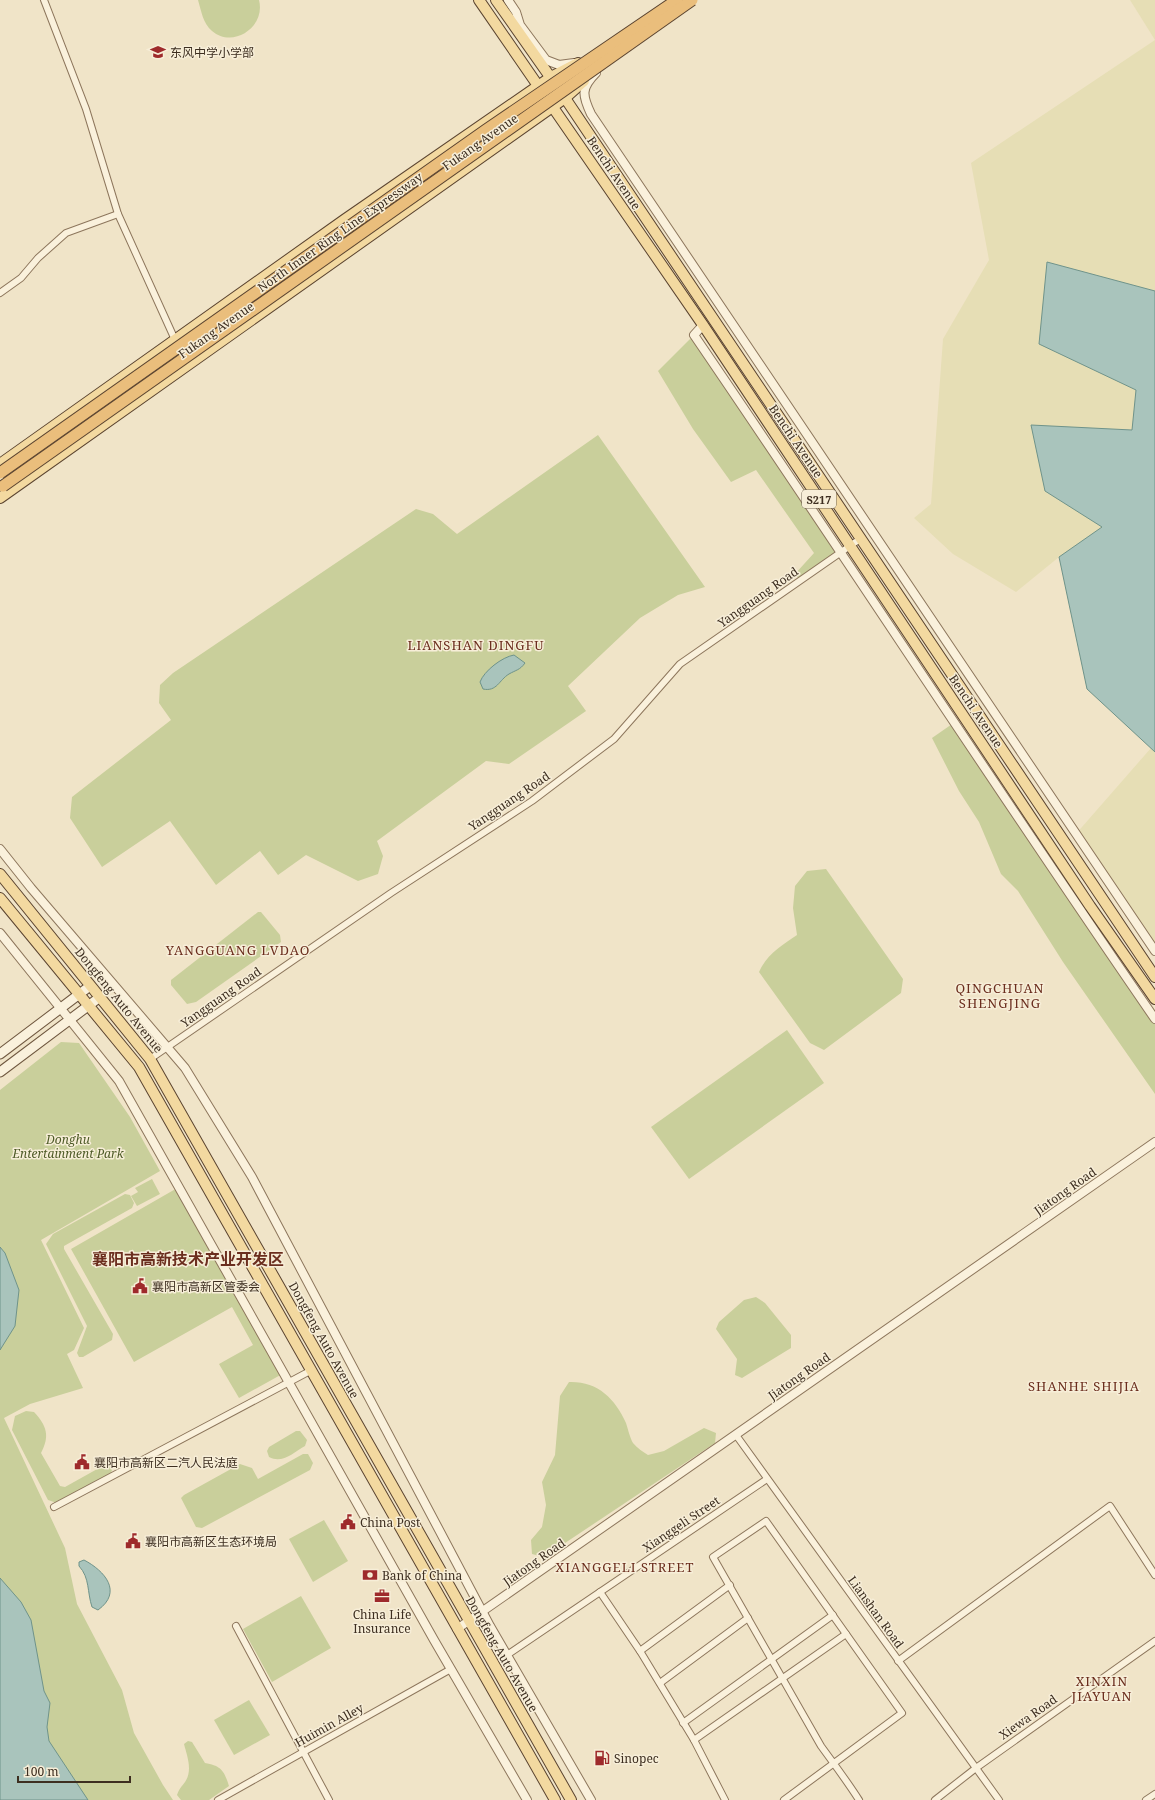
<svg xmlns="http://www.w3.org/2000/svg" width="1155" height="1800" font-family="'Noto Serif','Noto Sans SC',serif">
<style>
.farmland{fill:#e6deb5}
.green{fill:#c9cf9b}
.water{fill:#a9c4bc;stroke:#6f938a}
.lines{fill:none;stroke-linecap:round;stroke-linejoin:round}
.minor-casing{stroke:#8d765c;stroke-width:8}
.tertiary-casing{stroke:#8d765c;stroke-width:10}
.secondary-casing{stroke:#6f573f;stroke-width:11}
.primary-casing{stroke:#5b4430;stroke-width:12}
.minor{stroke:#faf1dc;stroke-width:6}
.tertiary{stroke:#faf1dc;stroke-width:8}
.secondary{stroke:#faf1dc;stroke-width:9}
.primary{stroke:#f3d9a0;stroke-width:10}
.trunk-bridge-casing{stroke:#5b4430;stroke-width:13;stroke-linecap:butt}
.trunk-bridge{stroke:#eabe7c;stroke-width:11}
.labels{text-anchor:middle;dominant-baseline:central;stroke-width:3;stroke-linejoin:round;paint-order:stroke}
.shield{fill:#f7eed8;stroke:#756857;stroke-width:1}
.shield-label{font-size:11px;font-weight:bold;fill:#3d2e20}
.poi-label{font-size:12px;fill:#3d2e20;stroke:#f7eed8;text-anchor:start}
.street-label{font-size:12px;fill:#3d2e20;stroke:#f7eed8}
.park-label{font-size:12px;font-style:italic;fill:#4d5a26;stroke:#f7eed8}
.neighbourhood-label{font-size:13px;letter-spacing:1px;fill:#6b2e1e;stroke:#f7eed8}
.district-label{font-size:16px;font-weight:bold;fill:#6b2e1e;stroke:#f7eed8}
</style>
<rect width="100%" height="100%" fill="#f0e4c8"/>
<g class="farmland">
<polygon points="1130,0 1155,0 1155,40"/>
<polygon points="1155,40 1155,946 1075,835 1151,748 1087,689 1059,557 1016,592 953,554 914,518 931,504 943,339 989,260 971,163"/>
</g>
<g class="green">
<path d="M198,0H259C266,27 233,49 212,31C203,24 201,10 198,0Z"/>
<polygon points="694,335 841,552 800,581 795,574 814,553 756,470 731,482 693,429 658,371"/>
<polygon points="598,435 705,587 678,595 640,618 568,686 586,711 509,764 486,761 377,841 383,856 378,874 358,881 306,855 278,875 260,851 216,885 170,821 102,867 70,818 72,797 171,720 159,703 160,685 173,673 416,509 433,514 457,534"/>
<polygon points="955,722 1155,1018 1155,1094 1063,962 1018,891 1001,874 979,822 959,791 932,738"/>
<path d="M826,869L903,979L901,993L824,1050L810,1043L759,972C767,954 781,946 797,935L793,908L795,886L807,871Z"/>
<polygon points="258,912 261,912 280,935 281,942 196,1002 187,1004 171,985 171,980"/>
<polygon points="787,1030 824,1083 689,1179 651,1127"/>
<polygon points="61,1042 79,1043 130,1117 160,1171 41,1240 84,1328 74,1350 67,1354 83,1388 30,1404 4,1418 65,1548 77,1604 122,1690 134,1733 163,1785 173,1800 0,1800 0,1090"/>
<polygon points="152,1179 160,1194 137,1206 131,1196 138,1192 135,1188"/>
<polygon points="179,1187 284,1373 239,1398 219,1364 253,1345 232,1307 134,1362 71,1249"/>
<polygon points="125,1194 130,1195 134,1203 132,1208 64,1246 64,1249 113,1334 112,1340 83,1357 79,1357 77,1353 87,1326 46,1244 53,1234"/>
<polygon points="756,1297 765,1303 791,1335 791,1348 742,1378 735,1375 737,1359 716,1329 719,1322 744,1300"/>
<path d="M569,1382C597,1381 615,1398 626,1423C628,1429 630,1438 633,1443C637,1448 643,1452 648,1455L664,1451L704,1428L716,1433L715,1443L544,1557L532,1554L531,1540L542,1527L546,1505L542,1482L555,1455L560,1396Z"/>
<path d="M26,1411L34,1412C47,1426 50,1436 41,1453L60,1486L65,1487L108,1463L112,1470L111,1473L57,1503L48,1500L12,1430L15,1416Z"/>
<path d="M296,1431H300L307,1440L305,1446C293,1453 282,1464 269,1457L267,1451L269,1447Z"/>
<polygon points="303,1454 308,1454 313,1463 310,1470 202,1528 196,1527 181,1498 184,1495 240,1464 252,1468 258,1479"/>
<polygon points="324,1520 348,1561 313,1582 289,1539"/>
<polygon points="301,1596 331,1648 272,1682 243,1629"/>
<polygon points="249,1700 270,1735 234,1755 214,1720"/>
<path d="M188,1741L192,1742L205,1763C221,1766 224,1770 229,1786L209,1800H181L177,1795C179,1789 182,1786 185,1782C193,1770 187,1756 184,1744Z"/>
</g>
<g class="water">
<polygon points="1047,262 1155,291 1155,752 1087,689 1059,557 1102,527 1045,491 1031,425 1132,430 1136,390 1039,344"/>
<path d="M514,655L525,663C520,670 516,670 509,674C499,680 497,692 483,689L480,682C484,671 502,657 514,655Z"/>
<polygon points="0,1247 5,1253 19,1290 15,1326 0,1350"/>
<path d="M84,1560C105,1571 123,1592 98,1610L92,1607C87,1592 90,1578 79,1566V1562Z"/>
<polygon points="0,1578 21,1602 31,1620 44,1691 50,1703 47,1727 49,1741 88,1800 0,1800"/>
</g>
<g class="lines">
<g class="minor-casing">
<g id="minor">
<polyline points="44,0 86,109 118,214 176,342"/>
<polyline points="0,293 21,278 38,258 66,233 118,214"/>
<polyline points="150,1059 391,893 532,801 614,739 680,664 860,539"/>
<polyline points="736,1435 999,1800"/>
<polyline points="54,1507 310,1371"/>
<polyline points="600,1592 640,1651 694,1740 725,1800"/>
<polyline points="236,1626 329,1800"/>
<polyline points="640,1651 730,1585"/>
<polyline points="507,1655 767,1479"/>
<polyline points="898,1661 1110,1506 1155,1575"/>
<polyline points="660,1683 748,1618"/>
<polyline points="683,1723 833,1615"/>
<polyline points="694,1740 846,1634"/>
<polyline points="218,1800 451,1669"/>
<path d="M784,1800L902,1713L766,1521L713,1557L821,1746C834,1764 847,1781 859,1800"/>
<polyline points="935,1800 976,1768 1155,1641"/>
<polyline points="1146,1800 1155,1794"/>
</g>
</g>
<g class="tertiary-casing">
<g id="tertiary">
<polyline points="508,0 516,12 520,25 546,60 559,65 574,63"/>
<path d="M596,73C581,88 582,95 591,114L1155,951"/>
<path d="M703,325L694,335C849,562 999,793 1155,1019"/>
<polyline points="0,849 31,888 185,1068 252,1177 490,1626 591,1800"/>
<polyline points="0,933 119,1081 434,1640 527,1800"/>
<polyline points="457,1629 1155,1142"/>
</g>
</g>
<g class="secondary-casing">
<g id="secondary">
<polyline points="0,1054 90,986"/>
<polyline points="0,1072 100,997"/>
</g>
</g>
<g class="primary-casing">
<g id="primary">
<polyline points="479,0 703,325 1090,906 1155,999"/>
<polyline points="496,0 565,98 1155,977"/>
<polyline points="0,464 344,220 551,77 578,63"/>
<polyline points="0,498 565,98 584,81"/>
<polyline points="0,874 150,1059 571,1800"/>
<polyline points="0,898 139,1067 555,1800"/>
</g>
</g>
<use href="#minor" class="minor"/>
<use href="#tertiary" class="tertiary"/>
<use href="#secondary" class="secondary"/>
<use href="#primary" class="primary"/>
<g class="trunk-bridge-casing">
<g id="trunk-bridge">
<polyline points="0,473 486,130 677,0"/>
<polyline points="3,486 692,0"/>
</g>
</g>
<use href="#trunk-bridge" class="trunk-bridge"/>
</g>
<defs>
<g id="school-bare" transform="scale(1.2)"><path d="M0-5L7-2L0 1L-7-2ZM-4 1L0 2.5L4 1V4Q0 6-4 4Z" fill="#9e2a2b" stroke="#f7eed8" stroke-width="2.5" paint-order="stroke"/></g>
<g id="civic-bare" transform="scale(1.2)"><path d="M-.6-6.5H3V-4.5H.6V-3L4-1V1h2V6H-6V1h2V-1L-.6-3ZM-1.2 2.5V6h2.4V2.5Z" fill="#9e2a2b" stroke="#f7eed8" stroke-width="2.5" paint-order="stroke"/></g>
<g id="bank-bare" transform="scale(1.2)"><path d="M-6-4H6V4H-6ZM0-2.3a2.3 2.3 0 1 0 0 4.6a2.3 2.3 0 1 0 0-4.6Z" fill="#9e2a2b" stroke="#f7eed8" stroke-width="2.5" paint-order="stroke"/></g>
<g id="office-bare" transform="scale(1.2)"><path d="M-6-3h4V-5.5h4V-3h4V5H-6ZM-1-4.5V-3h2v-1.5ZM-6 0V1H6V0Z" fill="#9e2a2b" stroke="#f7eed8" stroke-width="2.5" paint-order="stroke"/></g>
<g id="fuel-bare" transform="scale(1.2)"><path d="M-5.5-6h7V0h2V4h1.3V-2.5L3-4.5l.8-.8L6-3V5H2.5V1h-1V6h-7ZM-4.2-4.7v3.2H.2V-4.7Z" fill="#9e2a2b" stroke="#f7eed8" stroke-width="2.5" paint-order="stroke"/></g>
</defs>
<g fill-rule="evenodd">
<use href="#school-bare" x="158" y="52"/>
<use href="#civic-bare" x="140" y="1286"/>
<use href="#civic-bare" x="82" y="1462"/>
<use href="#civic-bare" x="348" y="1522"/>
<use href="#civic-bare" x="133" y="1541"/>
<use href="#bank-bare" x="370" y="1575"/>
<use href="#office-bare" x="382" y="1596"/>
<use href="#fuel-bare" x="602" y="1758"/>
</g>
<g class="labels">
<rect class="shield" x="802" y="490" width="34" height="18" rx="3"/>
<g class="shield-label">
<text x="819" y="499">S217</text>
</g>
<g class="poi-label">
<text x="170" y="52">东风中学小学部</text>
<text x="152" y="1286">襄阳市高新区管委会</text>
<text x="94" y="1462">襄阳市高新区二汽人民法庭</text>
<text x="360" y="1522">China Post</text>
<text x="145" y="1541">襄阳市高新区生态环境局</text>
<text x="382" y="1575">Bank of China</text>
<text x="382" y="1614" text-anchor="middle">China Life<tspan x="382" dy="14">Insurance</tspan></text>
<text x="614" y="1758">Sinopec</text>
</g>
<g class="street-label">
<text transform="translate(480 142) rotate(-35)">Fukang Avenue</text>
<text transform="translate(614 173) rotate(56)">Benchi Avenue</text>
<text transform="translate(340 232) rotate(-35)">North Inner Ring Line Expressway</text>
<text transform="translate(216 330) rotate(-35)">Fukang Avenue</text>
<text transform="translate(796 441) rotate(56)">Benchi Avenue</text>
<text transform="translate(758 597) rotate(-35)">Yangguang Road</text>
<text transform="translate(976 711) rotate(56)">Benchi Avenue</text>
<text transform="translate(509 801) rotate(-34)">Yangguang Road</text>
<text transform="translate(221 997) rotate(-35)">Yangguang Road</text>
<text transform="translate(119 1000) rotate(51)">Dongfeng Auto Avenue</text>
<text transform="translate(1065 1191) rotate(-35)">Jiatong Road</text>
<text transform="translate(324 1340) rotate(61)">Dongfeng Auto Avenue</text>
<text transform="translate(799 1376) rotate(-35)">Jiatong Road</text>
<text transform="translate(681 1524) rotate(-34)">Xianggeli Street</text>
<text transform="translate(534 1562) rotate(-35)">Jiatong Road</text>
<text transform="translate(876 1612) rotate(54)">Lianshan Road</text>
<text transform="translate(502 1654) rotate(60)">Dongfeng Auto Avenue</text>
<text transform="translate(1028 1717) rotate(-35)">Xiewa Road</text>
<text transform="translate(329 1725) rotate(-29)">Huimin Alley</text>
</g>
<g class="park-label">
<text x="68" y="1139">Donghu<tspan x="68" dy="14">Entertainment Park</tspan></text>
</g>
<g class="neighbourhood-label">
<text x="476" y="645">LIANSHAN DINGFU</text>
<text x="238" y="950">YANGGUANG LVDAO</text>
<text x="1000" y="988">QINGCHUAN<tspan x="1000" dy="15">SHENGJING</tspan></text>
<text x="1084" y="1386">SHANHE SHIJIA</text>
<text x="625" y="1567">XIANGGELI STREET</text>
<text x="1102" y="1681">XINXIN<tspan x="1102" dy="15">JIAYUAN</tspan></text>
</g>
<g class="district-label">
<text x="188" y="1259">襄阳市高新技术产业开发区</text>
</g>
</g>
<path d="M18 1776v6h112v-6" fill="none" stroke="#3d2e20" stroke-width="2"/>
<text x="24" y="1776" font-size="12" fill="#3d2e20" stroke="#f7eed8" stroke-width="3" paint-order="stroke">100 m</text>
</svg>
